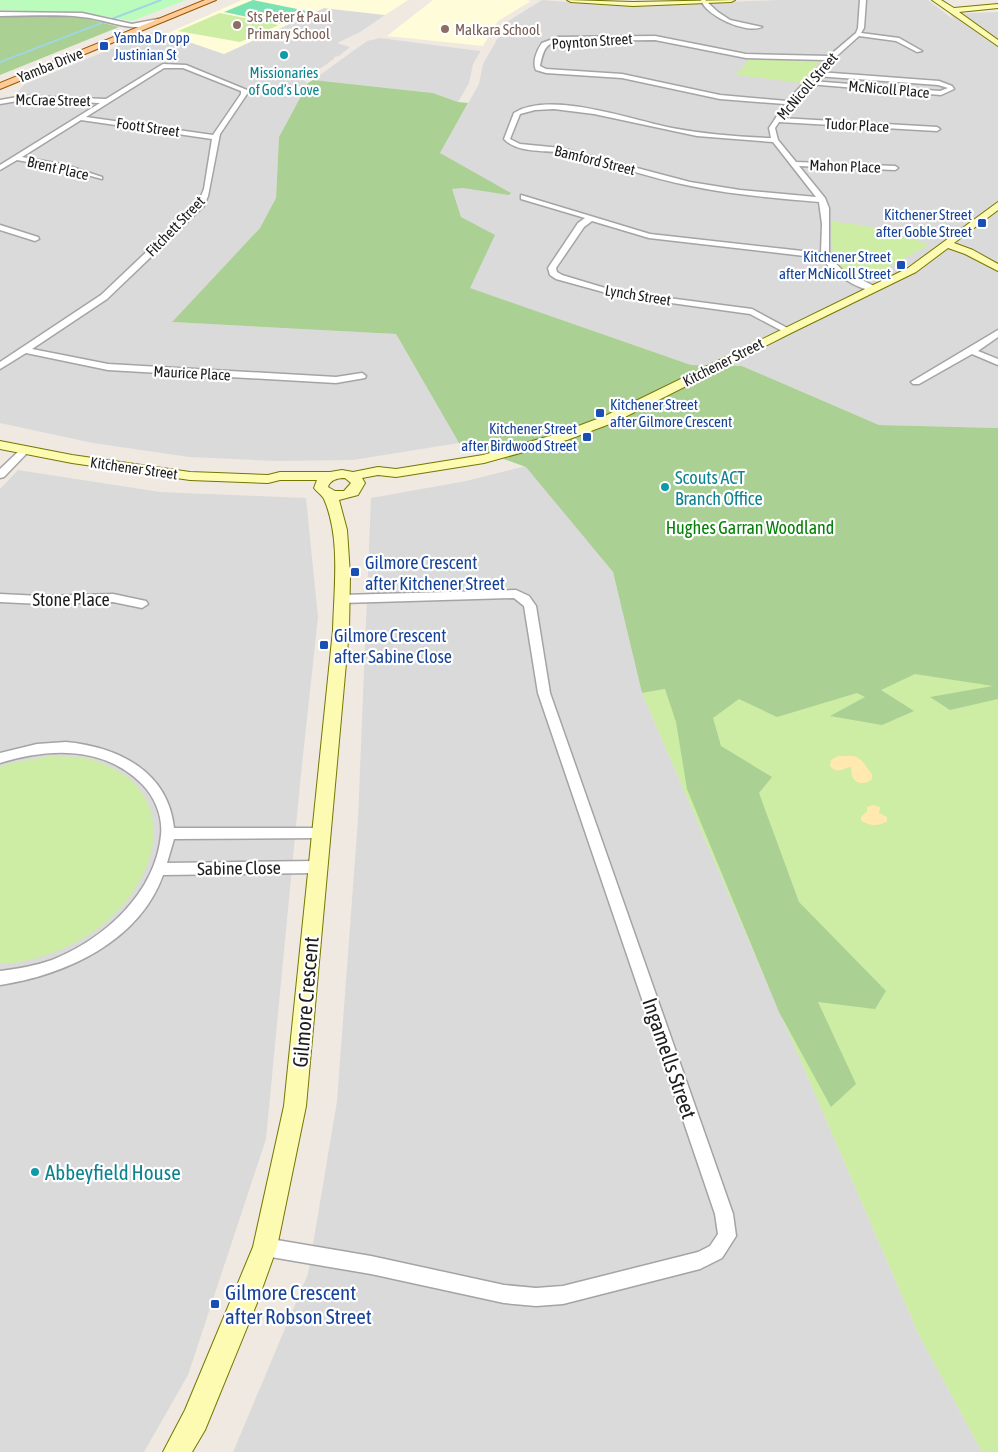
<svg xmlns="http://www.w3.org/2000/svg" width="998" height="1452" font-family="'Asap Condensed',sans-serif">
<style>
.residential{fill:#dbdada}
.education{fill:#fffcda}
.grass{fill:#cdeca4}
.forest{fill:#aad094}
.sand{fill:#ffe9af}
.park{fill:#bbfcbc}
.pitch{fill:#7be3b3}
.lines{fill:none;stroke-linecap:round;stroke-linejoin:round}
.stream{stroke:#9fd6df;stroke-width:2}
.street-casing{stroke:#a4a4a4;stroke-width:3}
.secondary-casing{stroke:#747700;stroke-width:2}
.primary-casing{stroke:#955800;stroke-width:2}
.street{fill:#fff;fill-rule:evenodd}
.secondary{fill:#fdfbb2;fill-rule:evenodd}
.primary{fill:#ffca96;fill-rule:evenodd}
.education-dot{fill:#8d6e63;stroke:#fff;stroke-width:2}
.transit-dot{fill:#1a4fb4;stroke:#fff;stroke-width:2}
.culture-dot{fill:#0f9aa8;stroke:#fff;stroke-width:2}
.labels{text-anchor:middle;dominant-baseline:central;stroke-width:4.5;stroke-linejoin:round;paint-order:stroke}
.far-education-label{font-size:15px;fill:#785e54;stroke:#fff;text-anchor:start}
.far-transit-label{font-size:15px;fill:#164399;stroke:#fff;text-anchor:end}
.far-street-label{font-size:15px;fill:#1d1d1d;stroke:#fff}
.far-culture-label{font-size:15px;fill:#0d838f;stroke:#fff}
.culture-label{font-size:18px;fill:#0d838f;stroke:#fff;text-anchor:start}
.park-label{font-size:18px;fill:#058006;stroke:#fff}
.transit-label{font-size:18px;fill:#164399;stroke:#fff;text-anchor:start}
.street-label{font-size:18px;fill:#1d1d1d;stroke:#fff}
.near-street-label{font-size:21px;fill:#1d1d1d;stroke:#fff}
.near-culture-label{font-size:21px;fill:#0d838f;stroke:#fff;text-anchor:start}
.near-transit-label{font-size:21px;fill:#164399;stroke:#fff;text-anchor:start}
</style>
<rect width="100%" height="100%" fill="#efe9e2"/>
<g class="residential">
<polygon points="542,0 616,6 780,0 928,0 954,20 950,14 998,12 998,428 879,425 742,366 691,365 469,288 461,217 451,188 463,188 440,153 479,84 483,64 507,22"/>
<polygon points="324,8 385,15 360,32 337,43 350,47 339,56 334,57 334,59 321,68 317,69 314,71 315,73 304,81 308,83 279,137 276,198 260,228 172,322 396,334 459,443 353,460 275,461 189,457 93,443 0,423 0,106 7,103 25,84 153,32 166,34 224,54"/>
<polygon points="380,38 480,51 480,52 473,64 469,83 458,102 433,93 313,80 367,41"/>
<polygon points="526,466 613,572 642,693 919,1335 982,1452 233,1452 308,1274 337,1101 358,819 371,498 466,481"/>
<polygon points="18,470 160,492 306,498 318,617 301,774 266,1139 188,1375 144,1452 0,1452 0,489"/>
</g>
<g class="education">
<polygon points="242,0 408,0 385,15 324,8 224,54 166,34"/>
<polygon points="433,0 526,0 531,1 498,21 483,46 387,36"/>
</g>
<g class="grass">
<polygon points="220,13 279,25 240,42 178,31"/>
<polygon points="750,58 811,58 821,60 802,83 736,75"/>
<path d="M831,221L886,229L929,245L864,280C852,278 838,270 833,259Z"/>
<polygon points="998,636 998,1452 982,1452 919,1335 642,693"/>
<path d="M51,756C63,757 77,756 89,759C178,783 166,870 107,921C80,945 36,963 0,964V767L11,763Z"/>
</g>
<g class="forest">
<polygon points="0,15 84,18 119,27 0,75"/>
<polygon points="313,80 433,93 458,102 468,103 440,153 511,193 509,195 463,188 452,189 461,217 495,235 470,288 691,365 742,366 879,425 998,428 998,699 950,710 930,697 993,686 915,674 881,690 914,711 882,725 830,716 865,697 857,693 777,717 739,699 713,718 721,746 772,777 759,793 799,902 886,991 875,1009 818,1002 856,1084 831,1107 779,1012 687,789 676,722 665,689 642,693 613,572 526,467 459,443 396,334 172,322 260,228 276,198 279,137 308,83"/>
</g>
<g class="sand">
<path d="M854,756C863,759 866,767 872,774V779C867,785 854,785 852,775C851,773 852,770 851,767C843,768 837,775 830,766L831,760L838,756Z"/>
<path d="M873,805L880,807L879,813L887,817V821C880,827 867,826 861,820V817L867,811V807Z"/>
</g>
<polygon class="park" points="0,0 186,0 132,21 93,14 0,10"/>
<polygon class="pitch" points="253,0 307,11 308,12 280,24 224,12"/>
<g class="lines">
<polyline class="stream" points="0,62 161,0"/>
<g class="street-casing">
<g id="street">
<path d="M701,0H705L718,12L730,20L762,27C746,34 706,16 701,0Z"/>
<path d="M860,0H866L864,28L861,33L899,38L922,51L917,52L896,41L859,36L819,72L939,81L952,86L954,89L941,95L808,84L781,118L937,127L940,129L937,131L779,122L775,128L778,140L796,162L895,166L898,168L895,170L799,166L825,198L829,208V256L842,270L874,286V290C858,291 830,271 822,258L649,238L592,221L584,227L556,268L557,272L562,275L615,291L752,309L791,330L784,332L750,314L614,295L556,279L550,275L548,268L578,223L585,218L521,199V195L650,234L821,253L822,224L819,202C776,198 733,195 691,186C649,178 610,163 569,154C549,149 519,155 504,139L514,113C550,90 632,120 672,128C704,134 738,137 771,138L769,128L785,104L720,99L622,78L546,73L536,70C532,62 537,50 542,43L558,37L655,36L746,54L829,56L856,33L858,28ZM655,40L746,58L826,60L787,101L720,95L622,74L546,69L540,66C543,53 544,44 558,41ZM816,76L938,85L948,88L940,91L811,81ZM554,109L594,114L697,136L773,142L816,197L740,190L690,182L561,148L520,144L510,139L520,114L535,110Z"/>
<path d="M0,12L82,13L132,24L158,19L161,21C136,36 108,19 82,17C55,14 27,16 0,16Z"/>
<path d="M163,64L186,65L247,90V94L220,134L208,196L204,206L107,299L32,349L108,364L336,377L362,373L366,376L365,378L336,383L108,370L26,353L0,369V362L101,295L198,203L204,189L212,139L81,120L22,157L66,165L102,177V179L65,169L17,160L0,170V165L100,103L23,100L0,104V100L23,96L106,99ZM164,68H183L241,91V94L213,135L86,117Z"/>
<polygon points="0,225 38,237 39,239 35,241 0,230"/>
<polygon points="998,330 998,337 978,351 998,359 998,365 972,354 919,384 913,384 911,382"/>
<polygon points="25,447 30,450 28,452 4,477 0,478 0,469 22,448"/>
<polygon points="516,590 529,596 536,606 550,693 733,1214 736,1236 722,1258 700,1269 563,1304 536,1306 504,1303 371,1274 265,1256 259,1253 256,1247 259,1241 265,1238 371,1256 504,1285 536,1288 563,1286 698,1252 710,1246 718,1234 715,1214 538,693 524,606 514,598 342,603 336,599 342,595"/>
<polygon points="0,594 41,596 113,594 146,601 148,604 142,608 113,602 41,604 0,602"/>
<path d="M66,742C118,747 168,771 174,828H321L326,829L328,833L326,837L321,838L174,839L167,863L318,861L323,863L325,867L323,871L318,873L163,875C139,942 65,975 0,985V971C17,969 35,966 52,960C104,939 155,894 161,835C163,817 155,797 142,784C103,745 48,748 0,763V753L37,744Z"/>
</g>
</g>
<g class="secondary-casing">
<g id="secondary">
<polygon points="567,0 633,2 735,0 731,2 633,6 571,2"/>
<polygon points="932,0 941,0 954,8 998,4 998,8 959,12 998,40 998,46"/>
<path d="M998,202V210L954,243L973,250L998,264V271L965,254L948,248L916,272L791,333L615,422L567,440L484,463L396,477L378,475L362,478L365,483L358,495L339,500L347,530L350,575L349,630L306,1106L277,1247L257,1303L205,1430L192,1452H163L185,1410L253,1247L284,1106L333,630C334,588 341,538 324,499C322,495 317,492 314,488L317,480H280L268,483L190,480L72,463L0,449V441L72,455L190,472L268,475L280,472H330L342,470L353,472L378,467L396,469L483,455L557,434L605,416L908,268ZM345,478L351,483L344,491H335L328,487C330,480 337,478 345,478Z"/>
</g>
</g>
<g class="primary-casing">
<polygon id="primary" points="205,0 216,0 0,89 0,83"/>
</g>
<use href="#street" class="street"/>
<use href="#secondary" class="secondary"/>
<use href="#primary" class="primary"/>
</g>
<g class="education-dot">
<circle cx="237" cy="25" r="5"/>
<circle cx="445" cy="29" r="5"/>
</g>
<g class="transit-dot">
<rect x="99" y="41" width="10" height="10" rx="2.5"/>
<rect x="977" y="218" width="10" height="10" rx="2.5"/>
<rect x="896" y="260" width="10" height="10" rx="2.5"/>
<rect x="595" y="408" width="10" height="10" rx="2.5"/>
<rect x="582" y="432" width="10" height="10" rx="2.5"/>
<rect x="350" y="567" width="10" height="10" rx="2.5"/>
<rect x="319" y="640" width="10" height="10" rx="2.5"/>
<rect x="210" y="1299" width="10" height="10" rx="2.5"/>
</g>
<g class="culture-dot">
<circle cx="284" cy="55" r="5"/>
<circle cx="665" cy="487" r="5"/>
<circle cx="35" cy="1172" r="5"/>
</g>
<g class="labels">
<g class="far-education-label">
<text x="247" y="16">Sts Peter &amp; Paul<tspan x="247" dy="17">Primary School</tspan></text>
<text x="455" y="29">Malkara School</text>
</g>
<g class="far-transit-label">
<text x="114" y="37" text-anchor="start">Yamba Dr opp<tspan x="114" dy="17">Justinian St</tspan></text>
<text x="972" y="214">Kitchener Street<tspan x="972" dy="17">after Goble Street</tspan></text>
<text x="891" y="256">Kitchener Street<tspan x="891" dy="17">after McNicoll Street</tspan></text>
<text x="610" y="404" text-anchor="start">Kitchener Street<tspan x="610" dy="17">after Gilmore Crescent</tspan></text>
<text x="577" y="428">Kitchener Street<tspan x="577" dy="17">after Birdwood Street</tspan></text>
</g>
<g class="far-street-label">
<text transform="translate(592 41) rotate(-4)">Poynton Street</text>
<text transform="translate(50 65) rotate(-22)">Yamba Drive</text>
<text transform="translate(807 86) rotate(-49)">McNicoll Street</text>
<text transform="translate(889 89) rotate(5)">McNicoll Place</text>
<text transform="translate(53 100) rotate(1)">McCrae Street</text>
<text transform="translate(857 125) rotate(3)">Tudor Place</text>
<text transform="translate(148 127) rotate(8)">Foott Street</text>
<text transform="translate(595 160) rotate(14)">Bamford Street</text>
<text transform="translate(845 166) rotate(2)">Mahon Place</text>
<text transform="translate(58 168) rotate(13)">Brent Place</text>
<text transform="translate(175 226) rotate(-46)">Fitchett Street</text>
<text transform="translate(638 295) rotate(9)">Lynch Street</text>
<text transform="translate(723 362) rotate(-27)">Kitchener Street</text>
<text transform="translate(192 373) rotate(3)">Maurice Place</text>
<text transform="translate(134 468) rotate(8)">Kitchener Street</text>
</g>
<g class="far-culture-label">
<text x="284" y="72">Missionaries<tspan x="284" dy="17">of God’s Love</tspan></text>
</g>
<g class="culture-label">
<text x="675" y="477">Scouts ACT<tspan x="675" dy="21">Branch Office</tspan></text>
</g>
<g class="park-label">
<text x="750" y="527">Hughes Garran Woodland</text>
</g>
<g class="transit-label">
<text x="365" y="562">Gilmore Crescent<tspan x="365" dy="21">after Kitchener Street</tspan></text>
<text x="334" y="635">Gilmore Crescent<tspan x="334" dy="21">after Sabine Close</tspan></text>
</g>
<g class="street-label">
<text x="71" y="599">Stone Place</text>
<text transform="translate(239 868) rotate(-1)">Sabine Close</text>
</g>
<g class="near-street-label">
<text transform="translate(305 1002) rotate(-85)">Gilmore Crescent</text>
<text transform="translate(670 1058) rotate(71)">Ingamells Street</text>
</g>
<g class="near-culture-label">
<text x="45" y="1172">Abbeyfield House</text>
</g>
<g class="near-transit-label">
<text x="225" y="1292">Gilmore Crescent<tspan x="225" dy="24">after Robson Street</tspan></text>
</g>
</g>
</svg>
